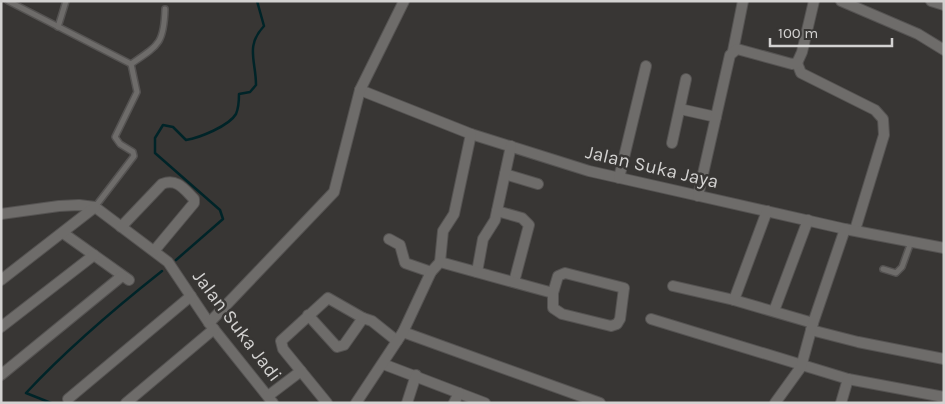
<svg xmlns="http://www.w3.org/2000/svg" width="945" height="404" font-family="Karla,sans-serif">
<style>
.lines{fill:none;stroke-linecap:round;stroke-linejoin:round}
.stream{stroke:#002428;stroke-width:2.5}
.service-casing{stroke:#555352;stroke-width:8}
.minor-casing{stroke:#555352;stroke-width:12}
.service{stroke:#6e6c6a;stroke-width:5}
.minor{stroke:#6e6c6a;stroke-width:10}
.labels{text-anchor:middle;dominant-baseline:central;stroke-width:5;stroke-linejoin:round;paint-order:stroke}
.street-label{font-size:19px;fill:#d3d2d1;stroke:#383634}
</style>
<rect width="100%" height="100%" fill="#383634"/>
<g class="lines">
<g class="stream">
<path d="M176,260L223,219L220,210L155,153V138L163,125L173,127L186,140C199,138 229,126 236,114C239,107 239,101 239,94L250,92L256,85C256,61 245,46 264,26L257,1"/>
<path d="M51,403L26,393C68,348 114,309 162,271"/>
</g>
<g class="service-casing">
<g id="service">
<path d="M8,1L131,64C159,45 164,43 165,9"/>
<polyline points="58,27 66,1"/>
<polyline points="95,207 134,156 133,152 120,144 115,137 137,92 131,64"/>
<polyline points="883,269 896,273 902,267 911,242"/>
</g>
</g>
<g class="minor-casing">
<g id="minor">
<polyline points="841,1 918,34 944,50"/>
<polyline points="931,1 944,5"/>
<polyline points="733,51 743,1"/>
<polyline points="797,63 801,73 875,110 883,119 884,135 855,230"/>
<polyline points="360,90 471,134 589,171 845,229 944,248"/>
<polyline points="680,109 716,117"/>
<polyline points="672,143 686,79"/>
<polyline points="505,174 538,184"/>
<polyline points="619,178 646,66"/>
<polyline points="698,196 730,55 737,49 792,64 797,63 802,52 814,1"/>
<polyline points="497,211 522,218 529,225 514,282"/>
<polyline points="1,214 59,206 79,205 95,207 168,262 209,323 273,403"/>
<path d="M121,227L162,184C177,178 184,189 194,199V203L154,251"/>
<polyline points="63,233 129,280"/>
<polyline points="389,239 400,245 405,263 431,272"/>
<polyline points="440,262 443,231 454,214 471,134"/>
<polyline points="477,272 483,239 495,220 511,146"/>
<polyline points="1,280 95,207"/>
<polyline points="673,286 734,300 813,323"/>
<polyline points="734,300 767,211"/>
<polyline points="774,311 808,220"/>
<polyline points="308,315 337,347 344,345 363,318 372,321 397,341"/>
<polyline points="651,319 848,379 944,397"/>
<polyline points="209,323 334,192 360,90 404,1"/>
<polyline points="1,327 94,255"/>
<polyline points="811,330 858,342 944,359"/>
<polyline points="403,332 600,403"/>
<polyline points="383,364 485,403"/>
<polyline points="1,375 122,276"/>
<polyline points="268,396 301,371"/>
<polyline points="68,399 191,296"/>
<polyline points="126,403 214,329"/>
<polyline points="327,403 283,349 281,341 328,298 363,318"/>
<polyline points="356,403 403,332 431,272 440,262 553,293 558,276 565,273 624,288 620,319 617,324 611,326 562,314 553,308 553,293"/>
<polyline points="407,403 416,375"/>
<polyline points="454,403 459,393"/>
<polyline points="775,403 801,367 813,323 845,229"/>
<polyline points="841,403 848,379"/>
</g>
</g>
<use href="#service" class="service"/>
<use href="#minor" class="minor"/>
</g>
<g class="labels">
<g class="street-label">
<text transform="translate(652 167) rotate(13)">Jalan Suka Jaya</text>
<text transform="translate(237 326) rotate(53)">Jalan Suka Jadi</text>
</g>
</g>
<rect width="945" height="404" fill="none" stroke="#d3d2d1" stroke-width="5"/>
<path d="M770 38v8h122v-8" fill="none" stroke="#d3d2d1" stroke-width="2.5"/>
<text x="778" y="38" font-size="15" fill="#d3d2d1" stroke="#383634" stroke-width="4" paint-order="stroke">100 m</text>
</svg>
